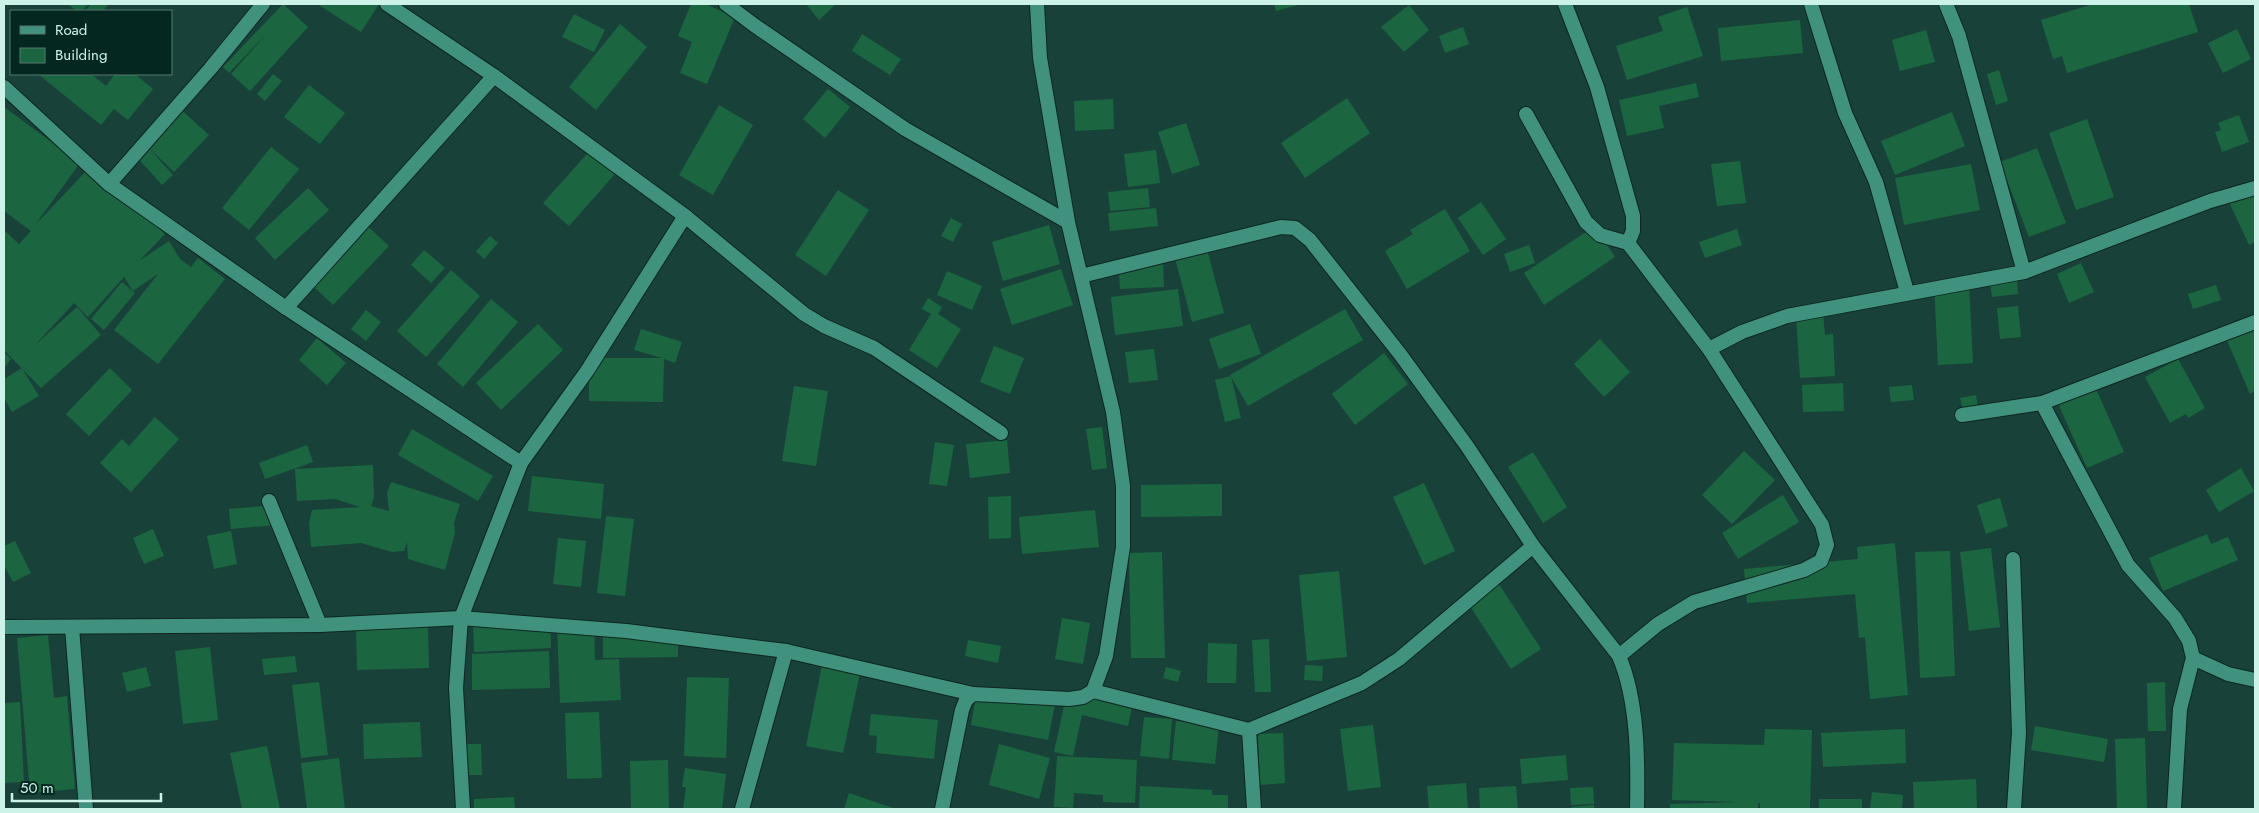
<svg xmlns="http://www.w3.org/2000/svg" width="2259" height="813" font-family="Jost,sans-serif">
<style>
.building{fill:#1b6640}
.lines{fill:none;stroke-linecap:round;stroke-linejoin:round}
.minor-casing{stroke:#0d2620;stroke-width:16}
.minor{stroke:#41917f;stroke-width:14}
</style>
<rect width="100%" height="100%" fill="#184239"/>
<g class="building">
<polygon points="67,4 88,4 82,11 77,11"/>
<polygon points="91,4 109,4 103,11 85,11"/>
<polygon points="283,4 308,27 250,91 231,74 268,32 229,73 223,67"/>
<polygon points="317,4 379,4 361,32"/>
<polygon points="691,4 705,4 735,17 707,84 680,73 692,42 678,36"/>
<polygon points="806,4 836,4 819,20"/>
<polygon points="1274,4 1302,4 1276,11"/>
<polygon points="2093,4 2189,4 2198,32 2067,73 2062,56 2053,59 2041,20"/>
<polygon points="1409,5 1429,30 1404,52 1381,27"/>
<polygon points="1687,7 1703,56 1627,80 1616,46 1663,31 1658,17"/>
<polygon points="574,14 605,30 594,52 562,37"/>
<polygon points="1800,20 1803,53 1721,61 1718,28"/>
<polygon points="620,24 647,47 596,110 569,87"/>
<polygon points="1463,27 1469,44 1445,53 1439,36"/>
<polygon points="2237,29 2251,59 2223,73 2208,43"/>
<polygon points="1926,30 1935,62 1900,71 1892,40"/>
<polygon points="862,34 901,59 890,75 852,51"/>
<polygon points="1999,70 2008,101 1996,105 1987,74"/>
<polygon points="38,74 91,74 106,86 115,74 135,74 153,89 128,120 114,109 101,125"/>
<polygon points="273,74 282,81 265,101 257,94"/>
<polygon points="1696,83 1699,97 1659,106 1664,128 1627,136 1619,100"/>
<polygon points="309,85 345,113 320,144 284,117"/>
<polygon points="828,89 850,107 825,138 803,119"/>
<polygon points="1347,98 1370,133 1305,178 1281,143"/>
<polygon points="1113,99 1114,129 1075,131 1074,101"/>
<polygon points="719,105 753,125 713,195 679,175"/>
<polygon points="4,107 80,163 35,225 92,165 165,234 139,261 169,241 180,259 191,267 198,258 225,279 158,364 114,330 158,274 133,291 124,277 88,317 74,303 34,346 77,307 101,335 41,388 4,350 4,230 19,244 31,231 4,211"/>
<polygon points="179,108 209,135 174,172 149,148 173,175 162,185 137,157"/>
<polygon points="1952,112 1965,146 1895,175 1881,141"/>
<polygon points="2239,115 2249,142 2222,152 2215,132 2221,130 2218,123"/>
<polygon points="2087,119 2114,197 2076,210 2049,133"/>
<polygon points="1186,123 1200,165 1172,174 1158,132"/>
<polygon points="596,144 622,166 569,226 543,203"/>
<polygon points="271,147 299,169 249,230 222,208"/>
<polygon points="2037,148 2066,223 2029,237 2000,162"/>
<polygon points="1156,150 1160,183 1128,187 1124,154"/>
<polygon points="1740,161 1746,203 1717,206 1711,164"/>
<polygon points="1971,164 1980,210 1904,225 1895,178"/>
<polygon points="308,188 329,210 275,260 255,238"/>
<polygon points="1148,188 1150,207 1110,211 1108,192"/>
<polygon points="838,190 869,210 826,276 795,255"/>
<polygon points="2255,190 2255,242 2249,245 2229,202"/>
<polygon points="1481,202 1506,239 1483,255 1458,218"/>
<polygon points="1156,208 1158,226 1110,231 1108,213"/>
<polygon points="1445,209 1470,251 1407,289 1385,251 1413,234 1410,230"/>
<polygon points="951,218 962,224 953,242 941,236"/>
<polygon points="362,221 389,246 333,305 307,280"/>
<polygon points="1049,225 1060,264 1003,281 992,242"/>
<polygon points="1595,226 1615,257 1544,305 1524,273"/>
<polygon points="1737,229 1742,245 1705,258 1699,242"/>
<polygon points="490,236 498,243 484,259 476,251"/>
<polygon points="1205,242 1224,313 1192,322 1173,251"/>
<polygon points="1529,245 1535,263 1510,272 1504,254"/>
<polygon points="424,250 445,268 431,283 411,265"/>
<polygon points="1163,257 1164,287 1120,289 1118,259"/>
<polygon points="2081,263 2094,292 2069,303 2057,274"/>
<polygon points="1061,269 1073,305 1012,325 1000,289"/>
<polygon points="451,270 480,296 426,357 397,331"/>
<polygon points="947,271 982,286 972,310 937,295"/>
<polygon points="2017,279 2018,294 1992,297 1990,281"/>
<polygon points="122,282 135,293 104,330 91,319"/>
<polygon points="1969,283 1973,363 1938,365 1934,285"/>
<polygon points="2216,285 2221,300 2193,309 2188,294"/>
<polygon points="1178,289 1183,326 1115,335 1111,297"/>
<polygon points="928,298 942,307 938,314 961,329 937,368 909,350 931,314 922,309"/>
<polygon points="491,299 518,322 463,387 437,364"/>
<polygon points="2018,306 2021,337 2000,339 1997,308"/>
<polygon points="1345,309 1363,340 1248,406 1230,375"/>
<polygon points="366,310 381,322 366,341 351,329"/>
<polygon points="1823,313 1825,335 1833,334 1835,376 1800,378 1796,315"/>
<polygon points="538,324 563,350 501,410 476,383"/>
<polygon points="1250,324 1261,354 1219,369 1209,339"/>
<polygon points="2255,325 2255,391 2250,394 2226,338"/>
<polygon points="641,329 682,342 675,363 664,359 663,402 589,401 589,358 662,358 634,350"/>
<polygon points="317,338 346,363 327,385 299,360"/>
<polygon points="1600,339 1630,372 1604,397 1574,364"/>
<polygon points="994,346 1024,358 1010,394 980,382"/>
<polygon points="1154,349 1158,380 1129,383 1125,352"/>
<polygon points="4,352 11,359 4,368"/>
<polygon points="1384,353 1408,384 1355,425 1332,394"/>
<polygon points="2178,359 2205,408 2188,418 2186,414 2170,423 2145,377"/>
<polygon points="22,368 39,396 12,412 4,398 4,379"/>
<polygon points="110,368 132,390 89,436 66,414"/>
<polygon points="1231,376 1241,418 1225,422 1215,380"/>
<polygon points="2093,382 2124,452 2087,468 2056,399"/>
<polygon points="1843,383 1844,411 1803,412 1802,385"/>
<polygon points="1912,385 1914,400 1891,402 1889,387"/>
<polygon points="794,386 828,391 816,466 782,461"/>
<polygon points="1976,395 1978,407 1963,410 1960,398"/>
<polygon points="155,417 179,439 131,492 100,463 122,439 129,446"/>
<polygon points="1102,427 1107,468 1092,470 1086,429"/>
<polygon points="412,429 493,476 478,501 398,455"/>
<polygon points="1007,440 1010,473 970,478 966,444"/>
<polygon points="935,442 954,445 947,486 929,484"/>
<polygon points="307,445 313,462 265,479 259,463"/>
<polygon points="1744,451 1775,480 1732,524 1702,495"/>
<polygon points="1533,452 1567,507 1543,523 1508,467"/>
<polygon points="373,465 374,497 371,506 389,511 387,493 391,482 460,504 454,523 455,533 445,570 408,559 407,542 404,551 392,552 361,543 311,547 309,523 312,510 360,507 335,499 297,501 295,469"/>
<polygon points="2241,468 2254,491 2219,512 2206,490"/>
<polygon points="532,476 604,484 601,519 528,511"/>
<polygon points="1424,483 1455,551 1424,565 1393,497"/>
<polygon points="1222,484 1222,516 1141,517 1141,485"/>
<polygon points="1783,495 1799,522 1738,559 1722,533"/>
<polygon points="1011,496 1011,538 989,539 988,497"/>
<polygon points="2000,498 2008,526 1986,534 1977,505"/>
<polygon points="276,505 278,525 231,529 229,509"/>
<polygon points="1095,510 1099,547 1022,554 1019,517"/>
<polygon points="606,516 634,519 625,596 597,593"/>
<polygon points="153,529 164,556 144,564 133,538"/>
<polygon points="231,531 237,564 214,569 207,536"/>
<polygon points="2207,534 2211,544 2228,537 2238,560 2163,591 2149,558"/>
<polygon points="558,538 586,541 581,587 553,584"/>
<polygon points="15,541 31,573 13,582 4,565 4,546"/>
<polygon points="1895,543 1908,695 1870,699 1865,637 1859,638 1855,594 1747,603 1744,569 1858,559 1857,547"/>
<polygon points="1991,548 2000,627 1969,631 1960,552"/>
<polygon points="1950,551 1955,676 1920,678 1915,552"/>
<polygon points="1162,552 1165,658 1131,658 1129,553"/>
<polygon points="1339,571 1347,657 1307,661 1299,575"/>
<polygon points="1497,581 1541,649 1511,669 1466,600"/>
<polygon points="550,618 551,648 474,652 473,621"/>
<polygon points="1062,618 1090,623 1083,664 1055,659"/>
<polygon points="594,623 595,660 619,659 621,700 560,703 557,625"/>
<polygon points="428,627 429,668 357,670 356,629"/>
<polygon points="678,630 678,657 603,658 603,631"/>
<polygon points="48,635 54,698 67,696 75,789 30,793 17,638"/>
<polygon points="1269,639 1271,692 1255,692 1252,640"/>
<polygon points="968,640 1001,646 998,663 965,656"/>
<polygon points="1208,643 1237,644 1236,683 1207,683"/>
<polygon points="210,647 218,720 183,724 175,651"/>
<polygon points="549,651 550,688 472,690 472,654"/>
<polygon points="295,656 297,672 264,675 262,659"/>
<polygon points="823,660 861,668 843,753 806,746"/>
<polygon points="1305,665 1323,666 1322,681 1304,680"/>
<polygon points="146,667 151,686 127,692 122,673"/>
<polygon points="1166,667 1181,671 1178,682 1163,678"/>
<polygon points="687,677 729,678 726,758 684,756"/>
<polygon points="319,682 328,755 301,758 292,685"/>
<polygon points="2165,682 2166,731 2148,731 2147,683"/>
<polygon points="977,690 1055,704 1048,740 971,725"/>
<polygon points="1067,692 1132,707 1128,726 1082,715 1073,756 1054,752"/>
<polygon points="20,702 24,782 4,783 4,703"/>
<polygon points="599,712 602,778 567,779 565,713"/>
<polygon points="871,714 938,720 934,759 876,753 877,736 869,735"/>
<polygon points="1144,717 1172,719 1169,759 1140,756"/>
<polygon points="1176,721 1219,725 1215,764 1172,760"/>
<polygon points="420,722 422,757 364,759 363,724"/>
<polygon points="1373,725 1381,787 1348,791 1340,729"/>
<polygon points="2035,726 2108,739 2104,762 2031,750"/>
<polygon points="1765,729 1812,730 1810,809 1760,809 1760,803 1758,803 1758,809 1670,809 1670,804 1739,802 1672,800 1674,743 1764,745"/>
<polygon points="1905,729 1906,763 1823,767 1821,733"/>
<polygon points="1283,733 1285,783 1260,785 1258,734"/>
<polygon points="2145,738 2147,808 2117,809 2115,739"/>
<polygon points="465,744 481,744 482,775 467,775"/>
<polygon points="999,744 1050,758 1039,799 989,785"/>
<polygon points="267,746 280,809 242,809 230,753"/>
<polygon points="1566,755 1568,780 1522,784 1520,759"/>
<polygon points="1057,756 1137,760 1135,803 1103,802 1103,795 1074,793 1073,808 1054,807"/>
<polygon points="339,758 345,809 307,809 301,763"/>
<polygon points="668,760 669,809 631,809 630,761"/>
<polygon points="685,768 726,774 722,809 683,809 686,787 682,787"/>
<polygon points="1976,779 1977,809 1914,809 1913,782"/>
<polygon points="1466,783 1468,809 1429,809 1427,786"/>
<polygon points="1140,786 1212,790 1212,795 1228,795 1228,809 1139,809"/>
<polygon points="1516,786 1518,809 1480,809 1479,788"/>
<polygon points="1593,787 1594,804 1571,805 1570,788"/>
<polygon points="1872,792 1903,795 1902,809 1870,809"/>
<polygon points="849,793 896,809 844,809"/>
<polygon points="514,797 515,809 474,809 474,799"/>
<rect x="1819" y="799" width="43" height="10"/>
<polygon points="1594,805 1594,809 1572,809 1571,807"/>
</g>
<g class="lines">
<g class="minor-casing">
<g id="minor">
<polyline points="387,4 494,76 685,216 804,314 824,326 874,348 1001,433"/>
<polyline points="726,4 754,25 905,129 1068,222"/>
<polyline points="1565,4 1597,87 1633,216 1633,231 1628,243"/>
<polyline points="1811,4 1845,113 1876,182 1907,292"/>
<polyline points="1946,4 1959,36 2024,272"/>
<polyline points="4,87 109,184 286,308 521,463"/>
<polyline points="1526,114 1586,222 1600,235 1628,243 1709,349 1822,525 1827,545 1821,561 1804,570 1694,602 1658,624 1619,656"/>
<polyline points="109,184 210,69 263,4"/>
<path d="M1081,276L1281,227L1295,228L1310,240L1400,354L1467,446L1533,546L1619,656C1638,701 1638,760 1637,809"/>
<polyline points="286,308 494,76"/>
<polyline points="1709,349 1742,332 1787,316 2024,272 2210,201 2255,188"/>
<polyline points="2042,403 2255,322"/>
<polyline points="1962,415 2042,403 2128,565 2175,618 2189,641 2193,658 2180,709 2174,809"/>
<polyline points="269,501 320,625"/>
<polyline points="2013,559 2019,733 2014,809"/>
<polyline points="4,627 320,625 461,618 626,631 786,651 973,694"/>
<polyline points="72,627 86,809"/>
<polyline points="2193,658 2228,674 2255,680"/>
<polyline points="1093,691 1249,730 1362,683 1399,659 1533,546"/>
<polyline points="1249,730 1254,809"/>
<polyline points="463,809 456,688 461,618 521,463 587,371 685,216"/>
<polyline points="742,809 786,651"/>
<polyline points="942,809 962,710 966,700 973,694 1069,699 1083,697 1093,691 1106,656 1123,547 1123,486 1113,412 1068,222 1040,58 1037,4"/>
</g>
</g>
<use href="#minor" class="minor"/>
</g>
<rect width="2259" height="813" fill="none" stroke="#cdf3e8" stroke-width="10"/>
<rect x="10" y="10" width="162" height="65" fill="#042720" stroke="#547970"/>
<rect x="20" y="26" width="25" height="8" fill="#41917f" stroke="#547970"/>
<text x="55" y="35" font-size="15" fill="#cdf3e8">Road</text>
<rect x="20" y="48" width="25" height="15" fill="#1b6640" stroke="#547970"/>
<text x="55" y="60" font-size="15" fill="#cdf3e8">Building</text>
<path d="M12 793v8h149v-8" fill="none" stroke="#cdf3e8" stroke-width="2.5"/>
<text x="20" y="793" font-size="15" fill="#cdf3e8" stroke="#042720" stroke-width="4" paint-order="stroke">50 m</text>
</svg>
